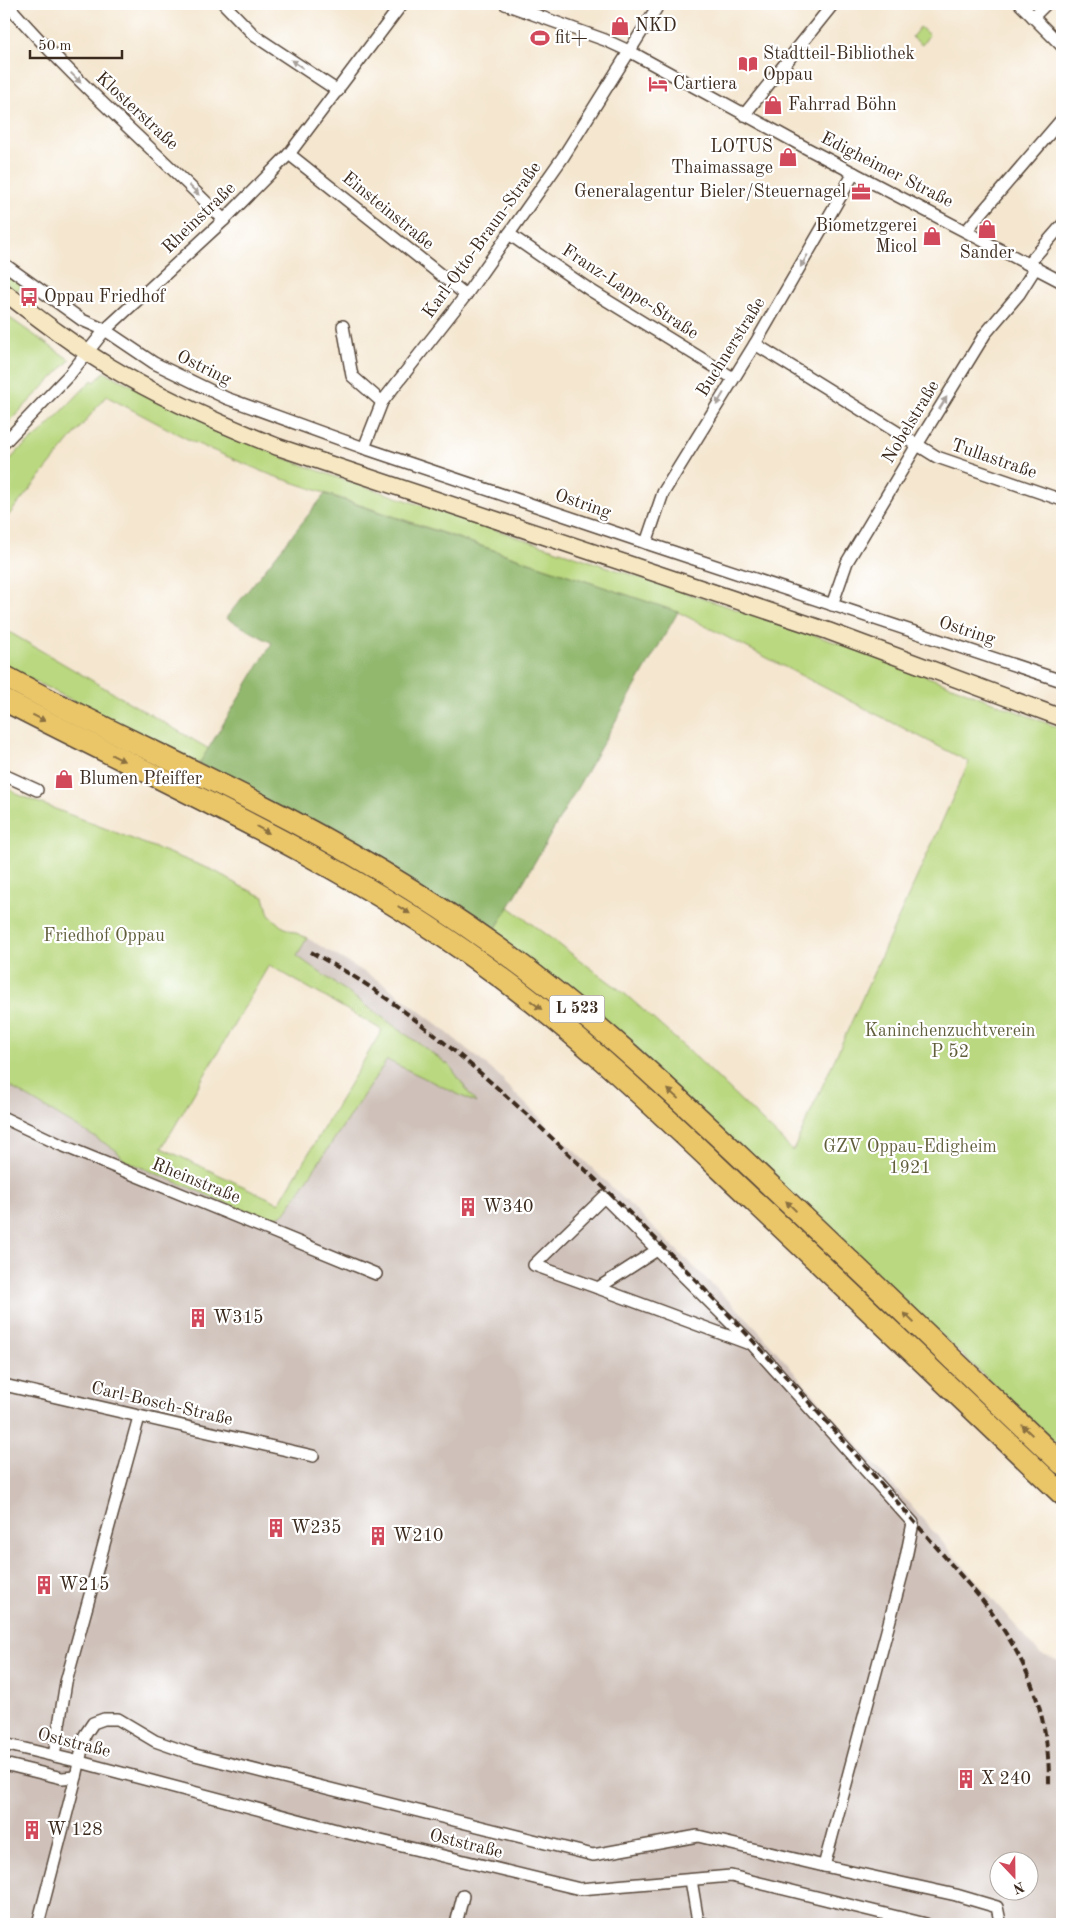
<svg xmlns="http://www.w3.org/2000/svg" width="1066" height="1928" font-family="'Old Standard TT',serif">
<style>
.industrial{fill:#cfc1ba;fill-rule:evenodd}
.green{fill:#b9d87f;stroke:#7a814e;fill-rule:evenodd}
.forest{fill:#92b86e;stroke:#667146}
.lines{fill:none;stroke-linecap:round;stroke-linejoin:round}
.street-casing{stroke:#574639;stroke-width:14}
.secondary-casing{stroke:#574639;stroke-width:19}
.highway-casing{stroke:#574639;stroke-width:24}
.street{stroke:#fff;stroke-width:11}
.secondary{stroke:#f7e8c3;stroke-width:16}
.highway{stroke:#eac669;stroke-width:21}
.rail{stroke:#3b2a1e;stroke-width:4;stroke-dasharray:8 4;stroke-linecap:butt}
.oneway{fill:#a79f9a}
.oneway2{fill:#8a7040}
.labels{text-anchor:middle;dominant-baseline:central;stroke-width:4.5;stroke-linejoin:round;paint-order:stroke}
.shield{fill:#fff;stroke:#766a62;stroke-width:1}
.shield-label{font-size:16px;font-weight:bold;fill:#3b2a1e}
.poi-label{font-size:18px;fill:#3b2a1e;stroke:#fff;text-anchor:start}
.street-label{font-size:18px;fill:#3b2a1e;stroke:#fff}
.park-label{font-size:18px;fill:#615e3b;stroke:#fff}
</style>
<rect width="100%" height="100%" fill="#fff"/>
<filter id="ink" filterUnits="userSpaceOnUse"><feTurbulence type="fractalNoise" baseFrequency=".02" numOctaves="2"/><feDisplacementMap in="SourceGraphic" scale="10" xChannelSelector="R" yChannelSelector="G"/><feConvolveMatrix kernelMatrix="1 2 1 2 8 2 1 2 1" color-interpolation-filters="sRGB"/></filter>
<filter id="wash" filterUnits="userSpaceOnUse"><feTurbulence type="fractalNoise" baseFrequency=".0096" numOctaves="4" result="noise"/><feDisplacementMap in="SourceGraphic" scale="20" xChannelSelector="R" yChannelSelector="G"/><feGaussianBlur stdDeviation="1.12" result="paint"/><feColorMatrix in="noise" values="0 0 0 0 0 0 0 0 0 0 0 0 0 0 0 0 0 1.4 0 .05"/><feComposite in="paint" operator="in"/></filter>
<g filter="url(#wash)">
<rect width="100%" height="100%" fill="#f4e6cf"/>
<path class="industrial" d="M307,938L384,984L439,1026L503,1079L504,1083L749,1320L1040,1654L1062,1662V1924H4V1083L116,1150L124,1160L268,1221L285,1212L387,1059L475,1102L450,1066L297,956ZM998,1860H1028V1890H998Z"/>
<g class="green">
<polygon points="920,27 929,35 922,45 912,37"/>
<polygon points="4,271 23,284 16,292 4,281"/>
<polygon points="4,314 70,360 4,427"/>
<polygon points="104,372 279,456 333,476 859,650 1062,729 1062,1449 856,1255 492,934 509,907 624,993 699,1060 793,1151 969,762 678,612 271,475 193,442 106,396 8,516 4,514 4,466 20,449 42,432 92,380 95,382"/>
<polygon points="4,629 209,749 199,764 4,666"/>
<path d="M4,786L19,795L215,871L238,885L264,897L269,915L281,926L307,938L297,956L450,1066L476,1103L387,1060L285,1213L269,1221L124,1160L116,1150L4,1083ZM269,965L382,1030L279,1203L162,1148Z"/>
</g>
<polygon class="forest" points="325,494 678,612 509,907 492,934 199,764 272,643 226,618"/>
</g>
<g filter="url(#ink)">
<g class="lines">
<g class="street-casing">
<g id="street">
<path d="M7,4C74,81 152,147 224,220"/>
<polyline points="224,4 255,36 338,91"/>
<polyline points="505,4 605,40 629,51 808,149 1062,282"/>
<polyline points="1020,4 1062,46"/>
<polyline points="1033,17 1046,4"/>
<polyline points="744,115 833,4"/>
<polyline points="289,154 466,295"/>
<polyline points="966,231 1062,119"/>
<polyline points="509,234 590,290 733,378"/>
<polyline points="1029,263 1062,225"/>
<polyline points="4,264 82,320 105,330 154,363 226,398 364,448 646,543 1062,681"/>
<polyline points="343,326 352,376 382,402"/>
<polyline points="755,344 937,457 1062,500"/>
<polyline points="4,443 70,374 105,330 224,220 289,154 402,4"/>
<polyline points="364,448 382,402 466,295 563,157 659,4"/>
<polyline points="646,543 663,493 755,344 854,173"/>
<polyline points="832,605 847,562 917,445 985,334 1019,294 1036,267"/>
<polyline points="4,775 37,790"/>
<polyline points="4,1118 59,1144 376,1274"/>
<polyline points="657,1250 598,1288 534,1265 604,1197 752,1344 913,1523 904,1567 824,1866 956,1895 997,1907 1000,1921 998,1924"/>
<polyline points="598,1288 747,1343"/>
<polyline points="4,1385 313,1456"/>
<polyline points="4,1744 80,1762 340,1831 580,1889 731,1876 926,1924"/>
<polyline points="54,1756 66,1682 139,1417"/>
<polyline points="4,1764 62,1778 76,1777"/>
<polyline points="691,1880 698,1922 705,1924"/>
<polyline points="38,1924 76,1777 85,1735 93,1723 104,1719 118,1719 155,1741 195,1755 593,1855 698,1836 824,1866"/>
<polyline points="456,1924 463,1896"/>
</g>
</g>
<g class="secondary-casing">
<path id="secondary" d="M4,292C38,318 73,345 110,367C163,399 220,424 278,447L828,631L1062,718"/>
</g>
<g class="highway-casing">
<g id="highway">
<path d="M4,676C88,722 176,761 261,805C342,846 421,893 495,946C595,1017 683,1103 772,1187C869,1279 965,1371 1062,1464"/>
<path d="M4,700C166,784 336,857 484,965C582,1035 669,1121 756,1203C858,1300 960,1397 1062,1494"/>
</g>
</g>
<use href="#street" class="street"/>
<use href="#secondary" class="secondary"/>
<use href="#highway" class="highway"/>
<path class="rail" d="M311,952C329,962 347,972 364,983C449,1040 523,1110 597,1181C734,1313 858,1456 982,1600C1027,1657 1050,1714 1049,1787"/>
</g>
<defs><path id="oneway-solid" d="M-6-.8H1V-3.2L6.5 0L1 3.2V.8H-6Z" transform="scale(1.25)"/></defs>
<g class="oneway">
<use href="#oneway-solid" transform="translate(297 64) rotate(-146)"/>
<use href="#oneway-solid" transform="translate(76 78) rotate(45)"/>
<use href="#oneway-solid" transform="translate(194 190) rotate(45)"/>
<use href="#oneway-solid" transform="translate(804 261) rotate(120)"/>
<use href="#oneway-solid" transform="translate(720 399) rotate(121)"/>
<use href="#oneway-solid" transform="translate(943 403) rotate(-58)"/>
</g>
<g class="oneway2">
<use href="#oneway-solid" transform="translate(39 718) rotate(27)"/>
<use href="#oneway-solid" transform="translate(118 758) rotate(26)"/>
<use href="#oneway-solid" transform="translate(263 830) rotate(28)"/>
<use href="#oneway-solid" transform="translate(404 910) rotate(32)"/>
<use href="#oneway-solid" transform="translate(536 1005) rotate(38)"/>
<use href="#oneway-solid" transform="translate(673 1094) rotate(-138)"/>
<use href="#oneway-solid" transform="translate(791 1206) rotate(-136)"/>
<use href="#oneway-solid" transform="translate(909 1318) rotate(-136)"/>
<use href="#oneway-solid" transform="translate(1027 1430) rotate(-136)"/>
</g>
</g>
<defs>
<g id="shop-bare" transform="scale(1.5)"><path d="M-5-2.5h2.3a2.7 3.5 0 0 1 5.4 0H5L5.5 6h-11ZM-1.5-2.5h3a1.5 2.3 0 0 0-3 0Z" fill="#d1495b" stroke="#fff" stroke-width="2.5" paint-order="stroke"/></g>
<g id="stadium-bare" transform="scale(1.5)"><path d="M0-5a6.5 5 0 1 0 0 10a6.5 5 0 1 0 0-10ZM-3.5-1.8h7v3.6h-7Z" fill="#d1495b" stroke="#fff" stroke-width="2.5" paint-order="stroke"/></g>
<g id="library-bare" transform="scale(1.5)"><path d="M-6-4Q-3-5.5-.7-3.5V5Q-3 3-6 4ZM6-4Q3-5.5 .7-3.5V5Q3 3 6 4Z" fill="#d1495b" stroke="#fff" stroke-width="2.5" paint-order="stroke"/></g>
<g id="hotel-bare" transform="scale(1.5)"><path d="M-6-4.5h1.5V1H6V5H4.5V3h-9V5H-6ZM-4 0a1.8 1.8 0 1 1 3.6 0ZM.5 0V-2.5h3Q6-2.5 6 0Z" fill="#d1495b" stroke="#fff" stroke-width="2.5" paint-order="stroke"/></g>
<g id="office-bare" transform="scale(1.5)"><path d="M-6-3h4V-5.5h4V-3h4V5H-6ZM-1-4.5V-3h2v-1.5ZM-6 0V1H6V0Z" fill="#d1495b" stroke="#fff" stroke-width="2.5" paint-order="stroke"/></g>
<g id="bus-bare" transform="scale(1.5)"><path d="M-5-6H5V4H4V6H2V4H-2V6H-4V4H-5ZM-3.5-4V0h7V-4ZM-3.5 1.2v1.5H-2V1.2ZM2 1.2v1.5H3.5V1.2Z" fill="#d1495b" stroke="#fff" stroke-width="2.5" paint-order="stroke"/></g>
<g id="building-bare" transform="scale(1.5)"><path d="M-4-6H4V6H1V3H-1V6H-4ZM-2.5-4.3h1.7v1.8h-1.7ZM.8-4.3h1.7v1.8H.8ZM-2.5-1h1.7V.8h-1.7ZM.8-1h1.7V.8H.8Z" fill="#d1495b" stroke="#fff" stroke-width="2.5" paint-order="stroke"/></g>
</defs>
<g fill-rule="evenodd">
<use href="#shop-bare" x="620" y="26"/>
<use href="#stadium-bare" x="540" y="38"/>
<use href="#library-bare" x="748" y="64"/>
<use href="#hotel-bare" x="658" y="84"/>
<use href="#shop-bare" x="773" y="105"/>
<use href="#shop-bare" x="788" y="157"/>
<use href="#office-bare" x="861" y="192"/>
<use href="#shop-bare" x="987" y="229"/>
<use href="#shop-bare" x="932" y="236"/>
<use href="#bus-bare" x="29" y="297"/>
<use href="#shop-bare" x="64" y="779"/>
<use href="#building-bare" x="468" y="1207"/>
<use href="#building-bare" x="198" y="1318"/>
<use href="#building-bare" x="276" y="1528"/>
<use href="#building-bare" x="378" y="1536"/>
<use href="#building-bare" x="44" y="1585"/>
<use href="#building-bare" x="966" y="1779"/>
<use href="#building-bare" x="32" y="1830"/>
</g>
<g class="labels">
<rect class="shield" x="549.5" y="995.5" width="55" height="27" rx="4"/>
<g class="shield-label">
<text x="577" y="1009">L 523</text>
</g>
<g class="poi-label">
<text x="635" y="26">NKD</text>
<text x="555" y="38">fit+</text>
<text x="763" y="54">Stadtteil-Bibliothek<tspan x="763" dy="21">Oppau</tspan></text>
<text x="673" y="84">Cartiera</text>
<text x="788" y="105">Fahrrad Böhn</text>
<text x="773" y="147" text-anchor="end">LOTUS<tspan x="773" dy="21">Thaimassage</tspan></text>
<text x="846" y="192" text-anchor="end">Generalagentur Bieler/Steuernagel</text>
<text x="917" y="226" text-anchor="end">Biometzgerei<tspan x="917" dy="21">Micol</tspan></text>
<text x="987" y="253" text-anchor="middle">Sander</text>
<text x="44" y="297">Oppau Friedhof</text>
<text x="79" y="779">Blumen Pfeiffer</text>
<text x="483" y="1207">W340</text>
<text x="213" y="1318">W315</text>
<text x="291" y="1528">W235</text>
<text x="393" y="1536">W210</text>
<text x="59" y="1585">W215</text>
<text x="981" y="1779">X 240</text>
<text x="47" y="1830">W 128</text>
</g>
<g class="street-label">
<text transform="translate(137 111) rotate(43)">Klosterstraße</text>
<text transform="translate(887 170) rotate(27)">Edigheimer Straße</text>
<text transform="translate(388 211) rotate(39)">Einsteinstraße</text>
<text transform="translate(199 218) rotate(-44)">Rheinstraße</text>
<text transform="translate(482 240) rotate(-54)">Karl-Otto-Braun-Straße</text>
<text transform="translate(630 292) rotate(33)">Franz-Lappe-Straße</text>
<text transform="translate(731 347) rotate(-58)">Buchnerstraße</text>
<text transform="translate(204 368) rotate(26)">Ostring</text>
<text transform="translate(911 422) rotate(-59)">Nobelstraße</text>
<text transform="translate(994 459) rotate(19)">Tullastraße</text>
<text transform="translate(583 504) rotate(19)">Ostring</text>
<text transform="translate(967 631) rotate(18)">Ostring</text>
<text transform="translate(196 1181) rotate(22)">Rheinstraße</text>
<text transform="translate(162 1404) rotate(13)">Carl-Bosch-Straße</text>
<text transform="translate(74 1743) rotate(14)">Oststraße</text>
<text transform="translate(466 1844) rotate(14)">Oststraße</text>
</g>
<g class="park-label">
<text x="104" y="936">Friedhof Oppau</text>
<text x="950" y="1031">Kaninchenzuchtverein<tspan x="950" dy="21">P 52</tspan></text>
<text x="910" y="1147">GZV Oppau-Edigheim<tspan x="910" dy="21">1921</tspan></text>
</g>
</g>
<rect width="1066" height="1928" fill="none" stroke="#fff" stroke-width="20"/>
<g transform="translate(1014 1876) rotate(158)"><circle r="24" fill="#ffffff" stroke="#b1aaa5"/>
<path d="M0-4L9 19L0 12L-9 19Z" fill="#d1495b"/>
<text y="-8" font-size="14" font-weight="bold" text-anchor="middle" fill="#3b2a1e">N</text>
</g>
<path d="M30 50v8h92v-8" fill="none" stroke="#3b2a1e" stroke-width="2.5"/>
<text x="38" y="50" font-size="15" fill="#3b2a1e" stroke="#ffffff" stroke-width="4" paint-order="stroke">50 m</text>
</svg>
